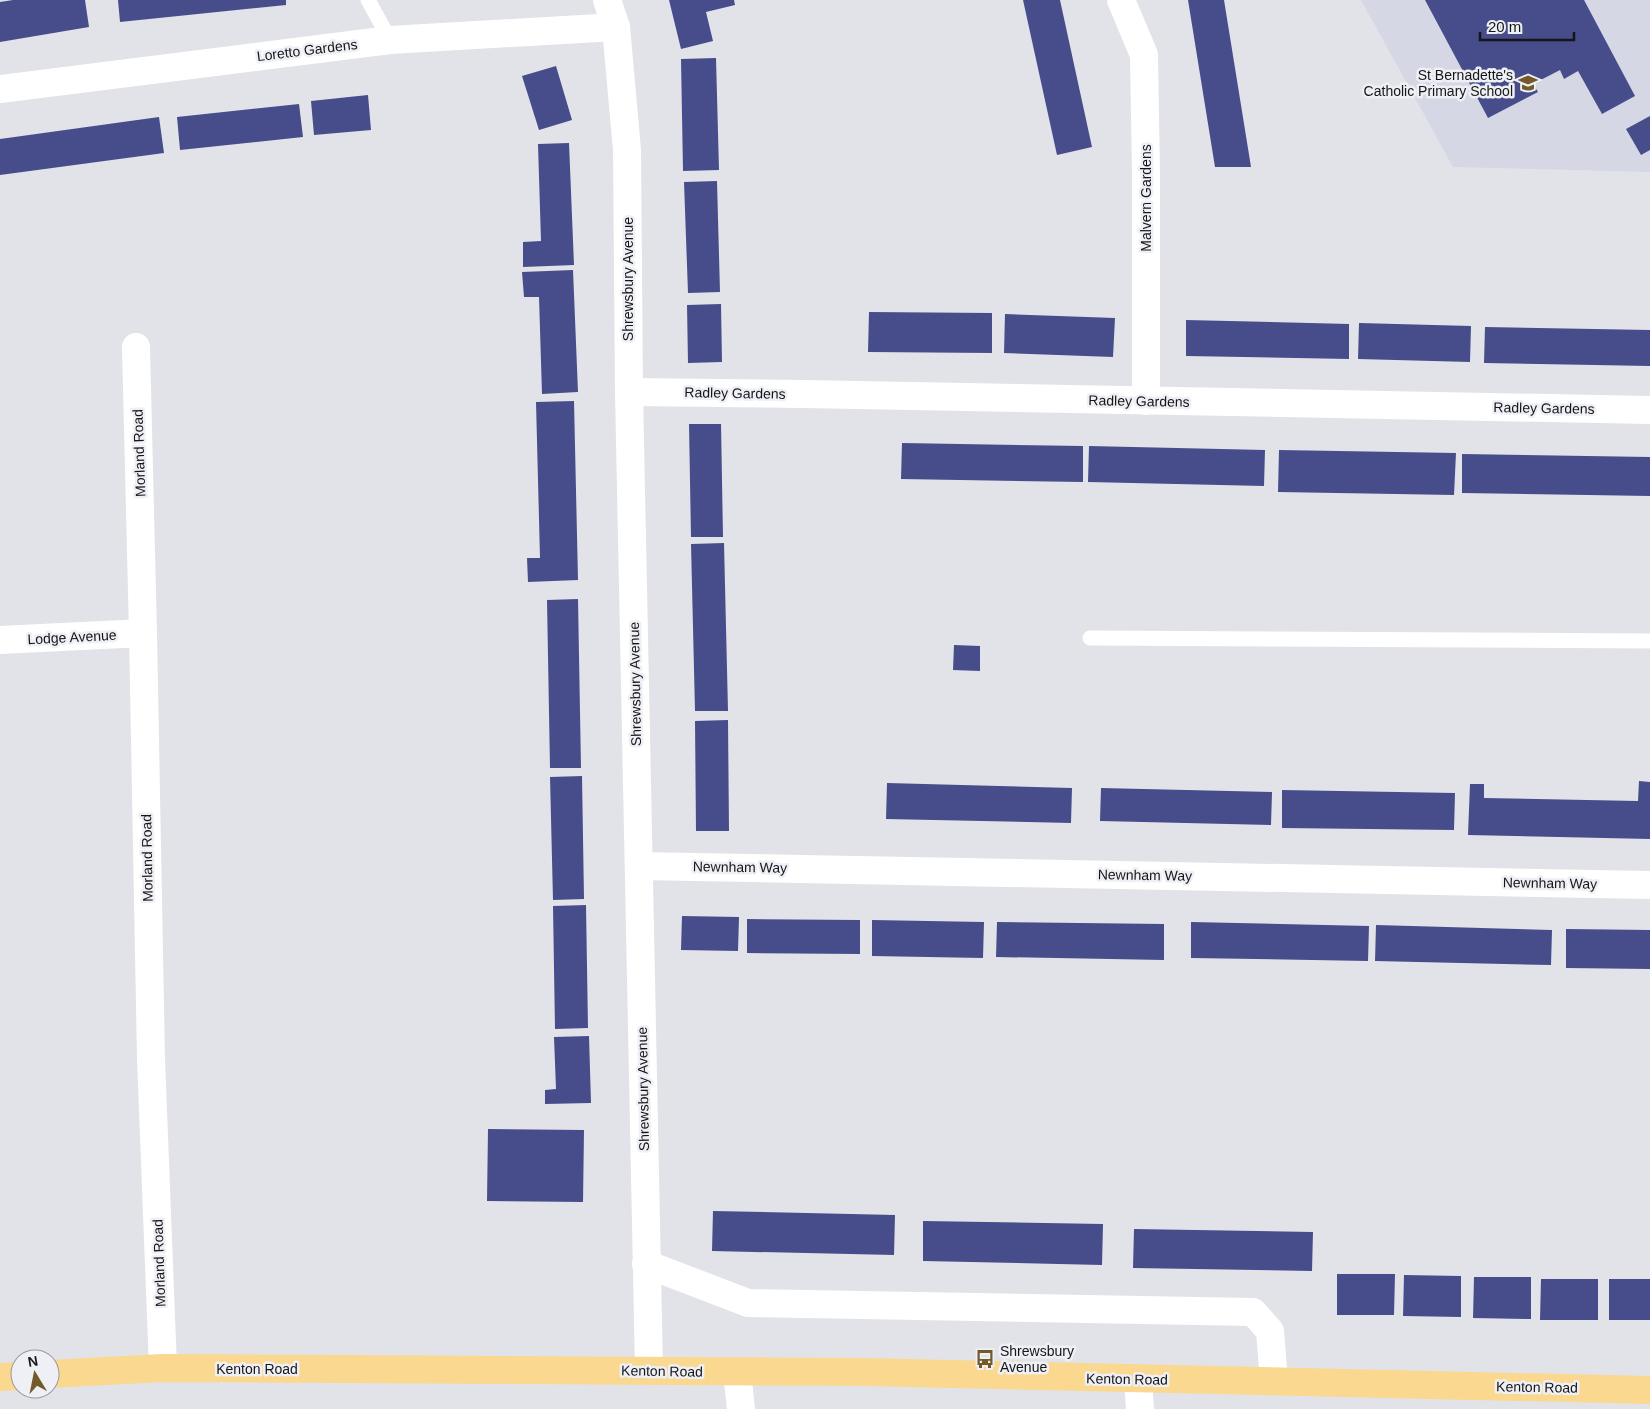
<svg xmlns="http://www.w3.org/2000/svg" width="1650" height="1409" font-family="Helvetica,sans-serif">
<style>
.built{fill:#d5d7e4}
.building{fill:#474d8b}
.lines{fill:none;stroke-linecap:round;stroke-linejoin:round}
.lane{stroke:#fff;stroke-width:15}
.street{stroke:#fff;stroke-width:28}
.primary{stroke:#fad88f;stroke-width:28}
.labels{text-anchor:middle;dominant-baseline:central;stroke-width:5;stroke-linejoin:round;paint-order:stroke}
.street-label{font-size:14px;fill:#161618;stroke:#eff0f5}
.poi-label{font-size:14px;fill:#161618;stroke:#eff0f5;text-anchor:end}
</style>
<rect width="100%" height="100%" fill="#e2e3e8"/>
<polygon class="built" points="1361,0 1650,0 1650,172 1453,167"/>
<g class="building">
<polygon points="13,0 85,0 89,27 0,42 0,2"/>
<polygon points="118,0 286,0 286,5 120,22"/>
<polygon points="669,0 734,0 735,5 706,12 713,41 681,49"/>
<polygon points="1023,0 1060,0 1092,147 1057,155"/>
<polygon points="1188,0 1224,0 1251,167 1215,167"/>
<polygon points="1425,0 1584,0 1635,96 1602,114 1578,71 1564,79 1560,70 1533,84 1538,92 1488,118"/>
<polygon points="716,58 719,170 683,171 681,59"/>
<polygon points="556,66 572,120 539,130 522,76"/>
<polygon points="368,95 371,130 314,135 311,101"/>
<polygon points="299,104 303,137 180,150 177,117"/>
<polygon points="1650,116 1650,150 1641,155 1626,129"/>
<polygon points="159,117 164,153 0,175 0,139"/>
<polygon points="569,143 574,265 523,267 523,242 541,241 538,144"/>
<polygon points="717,181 720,292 688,293 684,182"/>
<polygon points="573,270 578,392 542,394 539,297 524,297 522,272"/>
<polygon points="721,304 722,362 688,363 687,305"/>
<polygon points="869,312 992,313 992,353 868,352"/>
<polygon points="1005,314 1115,318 1113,357 1004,353"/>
<polygon points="1186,320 1349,324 1349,359 1186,356"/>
<polygon points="1359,323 1471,326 1470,362 1358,359"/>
<polygon points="1485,327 1650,330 1650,366 1484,363"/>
<polygon points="574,401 578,580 528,582 527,558 540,558 536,402"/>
<polygon points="689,424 721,424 723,537 691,537"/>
<polygon points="902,443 1083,446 1083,482 901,479"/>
<polygon points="1089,446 1265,450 1264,486 1088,482"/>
<polygon points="1279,450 1456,453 1454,495 1278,492"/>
<polygon points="1462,454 1650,457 1650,496 1462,493"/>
<polygon points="724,543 728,711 695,711 691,544"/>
<polygon points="578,599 581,768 550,768 547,600"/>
<polygon points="954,645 980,646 980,671 953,670"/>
<polygon points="728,720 729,831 696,831 695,721"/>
<polygon points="582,776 584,899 553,900 550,777"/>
<polygon points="1639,781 1650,782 1650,839 1468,835 1470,784 1484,784 1484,798 1638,801"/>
<polygon points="887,783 1072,788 1071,823 886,819"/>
<polygon points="1101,788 1272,792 1271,825 1100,821"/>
<polygon points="1282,790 1455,793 1454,830 1282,828"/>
<polygon points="586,905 588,1028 555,1029 553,906"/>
<polygon points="682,916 739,917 738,951 681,950"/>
<polygon points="747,919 860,920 860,954 747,953"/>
<polygon points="872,920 984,922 983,958 872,956"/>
<polygon points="997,922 1164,924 1164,960 996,957"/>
<polygon points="1191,922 1369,926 1368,961 1191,958"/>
<polygon points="1376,925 1552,930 1551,965 1375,961"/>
<polygon points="1566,929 1650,930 1650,969 1566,968"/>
<polygon points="589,1036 591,1103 545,1104 545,1090 556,1089 554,1037"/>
<polygon points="488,1129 584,1130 583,1202 487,1201"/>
<polygon points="713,1211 895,1215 894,1255 712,1251"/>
<polygon points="923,1221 1103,1224 1102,1265 923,1261"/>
<polygon points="1134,1229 1313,1232 1312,1271 1133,1268"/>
<polygon points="1337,1274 1395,1274 1394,1315 1337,1315"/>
<polygon points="1404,1275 1461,1276 1461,1317 1403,1316"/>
<polygon points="1474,1277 1531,1277 1531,1319 1473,1318"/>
<polygon points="1541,1279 1598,1279 1598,1320 1540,1320"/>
<rect x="1609" y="1279" width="41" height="41"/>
</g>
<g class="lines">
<g class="lane">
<polyline points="368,0 390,40"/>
<polyline points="1090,638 1650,641"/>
</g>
<g class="street">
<polyline points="607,0 616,27 627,150 629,392 649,1370"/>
<polyline points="1121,0 1144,55 1146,176 1146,401"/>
<polyline points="0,89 390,40 616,27"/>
<polyline points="136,347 143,633 151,1059 163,1368"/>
<polyline points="629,392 804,394 1650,410"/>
<polyline points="0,640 143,633"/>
<polyline points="639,866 1650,885"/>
<polyline points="646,1264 748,1303 1253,1312 1270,1331 1274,1381"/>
<polyline points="737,1372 741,1409"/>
<polyline points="1138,1379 1140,1409"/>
</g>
<g class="primary">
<polyline points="50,1374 163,1368 863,1372 1650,1390"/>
<polyline points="0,1377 20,1376"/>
</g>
</g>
<defs>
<g id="school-bare" transform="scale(1.5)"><path d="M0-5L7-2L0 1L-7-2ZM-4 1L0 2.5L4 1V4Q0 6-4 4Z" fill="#725a2b" stroke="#eff0f5" stroke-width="2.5" paint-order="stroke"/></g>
<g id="bus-bare" transform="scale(1.5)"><path d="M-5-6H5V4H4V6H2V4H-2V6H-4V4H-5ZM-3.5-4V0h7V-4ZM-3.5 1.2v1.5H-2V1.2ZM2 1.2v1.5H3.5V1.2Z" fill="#725a2b" stroke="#eff0f5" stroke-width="2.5" paint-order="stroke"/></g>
</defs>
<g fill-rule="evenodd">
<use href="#school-bare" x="1528" y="83"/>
<use href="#bus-bare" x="985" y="1359"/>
</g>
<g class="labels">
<g class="street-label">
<text transform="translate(307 50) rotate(-7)">Loretto Gardens</text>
<text transform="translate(1146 198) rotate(-90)">Malvern Gardens</text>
<text transform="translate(628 279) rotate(-90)">Shrewsbury Avenue</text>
<text transform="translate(735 393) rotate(1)">Radley Gardens</text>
<text transform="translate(1139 401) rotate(1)">Radley Gardens</text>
<text transform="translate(1544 408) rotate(1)">Radley Gardens</text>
<text transform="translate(139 453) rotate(-92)">Morland Road</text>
<text transform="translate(72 637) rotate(-3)">Lodge Avenue</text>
<text transform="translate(635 684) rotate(-91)">Shrewsbury Avenue</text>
<text transform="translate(147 858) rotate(-91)">Morland Road</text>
<text transform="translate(740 867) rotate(1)">Newnham Way</text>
<text transform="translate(1145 875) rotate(1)">Newnham Way</text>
<text transform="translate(1550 883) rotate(1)">Newnham Way</text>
<text transform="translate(643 1089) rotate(-91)">Shrewsbury Avenue</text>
<text transform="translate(159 1263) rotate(-92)">Morland Road</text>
<text x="257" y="1369">Kenton Road</text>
<text transform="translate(662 1371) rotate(1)">Kenton Road</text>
<text transform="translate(1127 1379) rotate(1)">Kenton Road</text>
<text transform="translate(1537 1387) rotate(1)">Kenton Road</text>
</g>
<g class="poi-label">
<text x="1513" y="75">St Bernadette's<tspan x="1513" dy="16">Catholic Primary School</tspan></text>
<text x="1000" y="1351" text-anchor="start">Shrewsbury<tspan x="1000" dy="16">Avenue</tspan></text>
</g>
</g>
<g transform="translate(35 1374) rotate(350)"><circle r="24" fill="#eff0f5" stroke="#98999d"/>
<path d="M0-4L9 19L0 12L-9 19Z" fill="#725a2b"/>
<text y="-8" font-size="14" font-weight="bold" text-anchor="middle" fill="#161618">N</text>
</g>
<path d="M1480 32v8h94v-8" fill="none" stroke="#161618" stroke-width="2.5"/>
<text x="1488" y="32" font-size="15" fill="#161618" stroke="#eff0f5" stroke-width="4" paint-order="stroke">20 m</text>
</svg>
